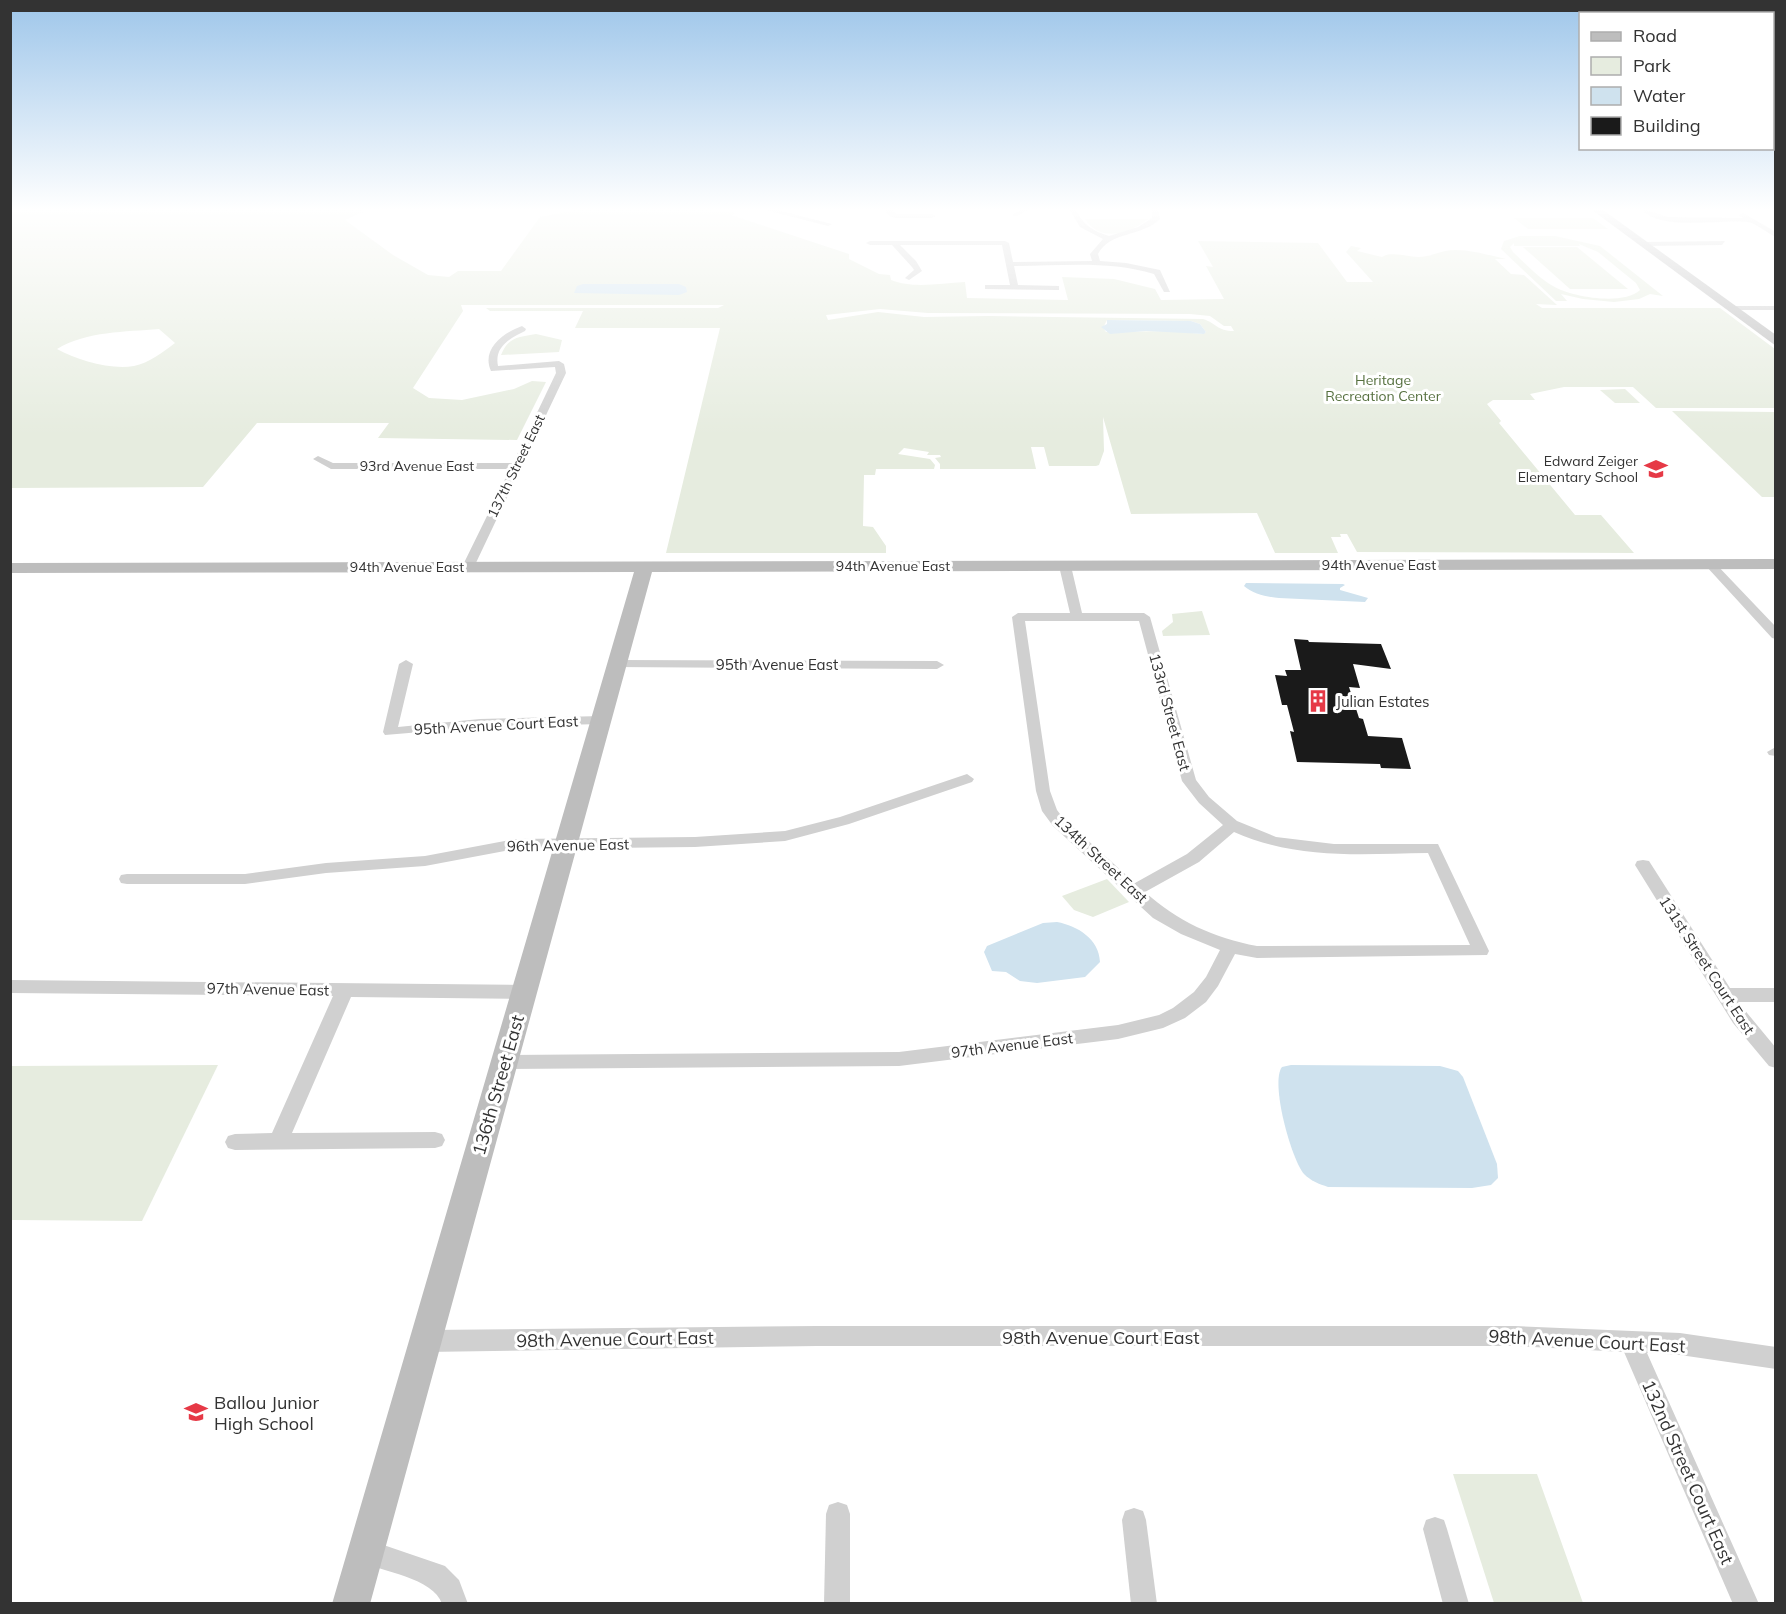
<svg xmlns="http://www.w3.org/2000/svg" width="1786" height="1614" font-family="Mulish,sans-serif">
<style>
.green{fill:#e6ecdf;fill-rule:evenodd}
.water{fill:#cfe2ee}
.building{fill:#1a1a1a}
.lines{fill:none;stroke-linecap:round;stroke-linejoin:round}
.street{fill:#d0d0d0;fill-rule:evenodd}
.secondary{fill:#bdbdbd;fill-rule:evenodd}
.labels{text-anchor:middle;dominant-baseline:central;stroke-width:6;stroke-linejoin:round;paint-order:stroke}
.far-park-label{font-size:14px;fill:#56703f;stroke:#fff}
.far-poi-label{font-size:14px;fill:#333;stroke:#fff;text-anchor:end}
.far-street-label{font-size:14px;fill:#333;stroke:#fff}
.street-label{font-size:15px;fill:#333;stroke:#fff}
.poi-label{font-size:15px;fill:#333;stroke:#fff;text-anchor:start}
.near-street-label{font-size:18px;fill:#333;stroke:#fff}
.near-poi-label{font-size:18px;fill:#333;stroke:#fff;text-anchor:start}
</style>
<rect width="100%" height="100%" fill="#fff"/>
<g class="green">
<path d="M10,210H362L363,212L345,220L393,255L428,275L449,277L458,271H501L540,217L575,210H706L737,213L731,215L849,254V259L879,274L890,275L891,280C913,289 941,283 965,282L967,298L1068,300L1062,277L1114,279L1155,289L1161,300L1224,299L1206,266L1213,267L1198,241L1318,243L1347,282H1373L1346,252L1351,246L1361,248L1357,251L1382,257C1391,251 1407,257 1418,257C1429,257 1436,253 1445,251C1464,247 1487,255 1506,259H1495L1511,274L1524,275L1557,305L1536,304L1542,308H1720L1775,349V408H1656L1633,387H1564L1530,394L1535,400H1493L1487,404L1501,421L1499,423L1575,515H1601L1634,553L1357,552L1347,534H1340L1341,537H1331L1338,553H1275L1257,513L1131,514L1103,417L1104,451L1099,465L1096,466H1049L1044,447H1031L1036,469H940V464L935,458L941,457L940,455H927L929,452L904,448L898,454L930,459L935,465L934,469H876L875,475H864L863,526L873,527L886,546V553H666L720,328H575L583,311H490L486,308H718L724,305H461L463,311L413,388L429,398L462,400L514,389L532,381L546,382L517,440L378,438L389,423H257L203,487L11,488ZM880,309L928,313L1190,314L1210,316L1224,326H1231L1234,331C1217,331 1216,323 1203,319L989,316L924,317L878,312L828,320L826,315ZM1107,320L1191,321L1200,324L1206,332L1203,334L1169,331L1106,332L1103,328ZM159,329L175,343C163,352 149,363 134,366C110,370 77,360 57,349C87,331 125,332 159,329Z"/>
<polygon points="1514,218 1593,218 1608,229 1528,229"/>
<path d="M1085,219H1148C1130,234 1100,243 1085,219Z"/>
<path d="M1520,236H1555L1600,246L1663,296L1650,294L1639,299L1614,302L1583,299L1561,294L1567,301H1556L1501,249L1504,241ZM1514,243V246H1580L1579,244L1598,252L1636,283L1640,290C1623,306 1571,297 1553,286C1538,278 1525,263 1513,252L1510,247Z"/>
<polygon points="1523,247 1577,247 1628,289 1570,289"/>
<path d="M536,334L562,340L559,352L501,355C508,337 519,337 536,334Z"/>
<polygon points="1625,389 1640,403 1615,403 1600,390"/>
<polygon points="1672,411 1775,412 1775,497 1762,497"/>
<polygon points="1202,611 1210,635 1163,636 1162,631 1173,622 1172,614"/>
<polygon points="1107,879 1129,902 1093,917 1074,910 1062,896"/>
<polygon points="218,1065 142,1221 11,1220 11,1066"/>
<polygon points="1453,1474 1537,1474 1583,1603 1494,1603"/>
</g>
<g class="water">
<polygon points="583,284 679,284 686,287 687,292 679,295 574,293 577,286"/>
<polygon points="1107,320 1191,321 1200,324 1206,332 1204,334 1146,331 1110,334 1101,327 1107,324"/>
<path d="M1246,583L1343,584L1345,585L1340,588V590L1368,598L1365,602L1279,598C1267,597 1253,594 1244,586Z"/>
<path d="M1057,922C1078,926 1099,939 1100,962L1085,977L1037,983L1020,981L1006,972L992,971L984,952L987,946L1043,923Z"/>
<path d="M1291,1065L1440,1066L1458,1071L1463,1077L1497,1164L1498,1178L1491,1185L1472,1188L1328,1187C1319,1184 1311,1181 1304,1174C1291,1159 1270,1082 1282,1067Z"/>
</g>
<polygon class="building" points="1294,639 1308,640 1309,642 1381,644 1391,669 1353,664 1360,688 1349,687 1359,718 1363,719 1368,736 1402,738 1411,769 1381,768 1380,764 1297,762 1290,731 1294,732 1287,705 1282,705 1275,675 1287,676 1285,670 1301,670"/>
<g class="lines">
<g class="street">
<polygon points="766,210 777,210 832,224 828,226"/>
<polygon points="886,210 892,210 896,214 932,214 936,216 932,218 895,218 888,215"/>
<polygon points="1020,210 1028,210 1017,216 1013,216 1013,214"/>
<path d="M1070,210H1076C1083,225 1093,231 1109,236L1138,227L1152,218V210H1158L1160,219C1142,237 1110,231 1098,254L1100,261L1126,263L1160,270L1170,292H1164L1154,274C1109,260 1060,266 1014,266L1018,285L1059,286V290H1056L985,289V285H1010L1002,245H900L916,261L922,271L909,280L905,278L914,270L912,267L892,245H870L866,243L870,241H1005L1009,243L1013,262L1092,261L1090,254L1103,239L1080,227Z"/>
<path d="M1642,210C1651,210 1659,215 1668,217L1743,218L1739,215L1743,213L1776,232V237C1766,233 1757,223 1747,222C1718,219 1662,231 1642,210Z"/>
<polygon points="1725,241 1722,245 1644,246 1640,244 1644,242"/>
<polygon points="1731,306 1776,306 1776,310 1728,310 1727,308"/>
<path d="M522,326L526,329L525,331C510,338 494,347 498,366L559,361L564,364L566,373L474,567L468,571L462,567L510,469H331L313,459L318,456L333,463H513L556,373L555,367L491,371C481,349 503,333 522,326Z"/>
<polygon points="1710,560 1714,562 1776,627 1776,639 1772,638 1706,566 1704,564"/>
<path d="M1065,562L1071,566L1082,613H1144L1150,617L1196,780L1209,797L1237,821L1276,837L1334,844H1438L1489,951L1487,955L1257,958L1235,954L1218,986L1206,1002L1185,1018L1163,1028L1118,1039L899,1066L505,1069L498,1067L496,1062L498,1057L505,1055L899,1052L1118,1025L1159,1015L1173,1008L1194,992L1206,977L1220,950L1181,934L1153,918L1053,826L1042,811L1036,791L1012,617L1018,613H1070L1059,566ZM1025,621H1139L1182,781L1199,803L1223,825L1187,854L1135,883L1063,818L1057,810L1050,791ZM1234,832C1298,860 1359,854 1428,853L1470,945L1257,946C1214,938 1177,921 1145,892L1199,862Z"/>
<polygon points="406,660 413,664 398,727 480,719 602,716 609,720 602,724 480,727 385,735 383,732 399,664"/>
<polygon points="618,660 937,661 944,665 937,669 613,667 611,664 613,661"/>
<polygon points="1774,748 1776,756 1769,755 1767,752"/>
<polygon points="967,774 974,779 972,782 849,824 785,841 695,847 516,849 425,866 326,873 245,884 127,884 121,883 119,879 121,875 127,874 245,874 326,863 425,856 516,839 695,837 785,831 840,817"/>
<polygon points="1643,860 1649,861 1730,988 1776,988 1776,1002 1738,1002 1776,1048 1776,1068 1769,1066 1733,1023 1635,865 1637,861"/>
<polygon points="10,980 525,985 531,987 534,992 531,997 525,999 351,997 292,1133 435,1132 442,1134 445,1140 442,1146 435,1148 235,1150 228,1148 225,1142 228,1136 235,1134 272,1133 333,996 10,993"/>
<polygon points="817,1326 1515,1326 1680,1333 1776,1347 1776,1369 1680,1355 1647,1353 1759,1604 1733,1604 1624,1352 1515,1346 817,1346 426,1352 418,1348 415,1341 418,1334 426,1330"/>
<polygon points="838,1502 847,1505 850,1514 850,1604 824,1604 826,1514 829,1505"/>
<polygon points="1134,1508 1143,1511 1146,1520 1157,1604 1131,1604 1122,1520 1125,1511"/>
<polygon points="1435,1517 1444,1520 1447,1529 1469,1604 1443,1604 1423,1529 1426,1520"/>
<path d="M366,1539L445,1566L459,1580L468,1604H442C434,1578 381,1571 357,1561L353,1552L357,1543Z"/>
</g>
<g class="secondary">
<polygon points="1592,210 1603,210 1776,335 1776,346"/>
<polygon points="1776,559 1776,569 652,572 370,1604 332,1604 634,572 10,573 10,563"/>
</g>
</g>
<linearGradient id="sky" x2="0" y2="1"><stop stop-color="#9ec6ea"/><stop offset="0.48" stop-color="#fff"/><stop offset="1" stop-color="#fff" stop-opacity="0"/></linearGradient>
<rect width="1786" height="436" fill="url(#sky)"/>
<defs>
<g id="school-bare" transform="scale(1.8)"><path d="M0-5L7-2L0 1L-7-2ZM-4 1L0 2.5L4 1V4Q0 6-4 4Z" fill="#e63946" stroke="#fff" stroke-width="2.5" paint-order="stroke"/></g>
<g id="building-bare" transform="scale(1.8)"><path d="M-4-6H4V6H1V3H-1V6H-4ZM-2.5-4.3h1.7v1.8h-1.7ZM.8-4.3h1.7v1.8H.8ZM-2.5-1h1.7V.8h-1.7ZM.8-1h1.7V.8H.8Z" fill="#e63946" stroke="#fff" stroke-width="2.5" paint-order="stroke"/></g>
</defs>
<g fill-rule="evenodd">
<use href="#school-bare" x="1656" y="469"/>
<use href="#building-bare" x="1318" y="701"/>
<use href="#school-bare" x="196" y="1412"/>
</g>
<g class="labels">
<g class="far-park-label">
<text x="1383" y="380">Heritage<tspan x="1383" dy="16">Recreation Center</tspan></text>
</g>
<g class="far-poi-label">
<text x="1638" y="461">Edward Zeiger<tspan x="1638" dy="16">Elementary School</tspan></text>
</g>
<g class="far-street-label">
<text x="417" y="466">93rd Avenue East</text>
<text transform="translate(516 466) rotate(-64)">137th Street East</text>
<text x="1379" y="565">94th Avenue East</text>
<text x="893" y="566">94th Avenue East</text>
<text x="407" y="567">94th Avenue East</text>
</g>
<g class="street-label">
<text x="777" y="664">95th Avenue East</text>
<text transform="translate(1170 712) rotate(75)">133rd Street East</text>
<text transform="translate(496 725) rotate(-3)">95th Avenue Court East</text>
<text transform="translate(568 845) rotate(-1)">96th Avenue East</text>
<text transform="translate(1101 859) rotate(43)">134th Street East</text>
<text transform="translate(1707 965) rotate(57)">131st Street Court East</text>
<text transform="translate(268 989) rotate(1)">97th Avenue East</text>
<text transform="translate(1012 1045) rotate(-7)">97th Avenue East</text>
</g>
<g class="poi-label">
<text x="1336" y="701">Julian Estates</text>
</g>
<g class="near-street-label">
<text transform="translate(498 1085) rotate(-74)">136th Street East</text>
<text x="1101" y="1337">98th Avenue Court East</text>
<text transform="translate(615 1339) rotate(-1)">98th Avenue Court East</text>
<text transform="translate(1587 1341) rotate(3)">98th Avenue Court East</text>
<text transform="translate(1688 1472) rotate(66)">132nd Street Court East</text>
</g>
<g class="near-poi-label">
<text x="214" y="1402">Ballou Junior<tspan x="214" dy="21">High School</tspan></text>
</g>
</g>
<rect width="1786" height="1614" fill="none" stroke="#333333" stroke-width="24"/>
<rect x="1579" y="12" width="195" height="138" fill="#ffffff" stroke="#adadad" stroke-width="1.5"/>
<rect x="1591" y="32" width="30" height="9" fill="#bdbdbd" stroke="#adadad" stroke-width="1.5"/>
<text x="1633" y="42" font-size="18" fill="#333333">Road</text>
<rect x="1591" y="57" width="30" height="18" fill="#e6ecdf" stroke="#adadad" stroke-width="1.5"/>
<text x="1633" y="72" font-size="18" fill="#333333">Park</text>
<rect x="1591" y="87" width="30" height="18" fill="#cfe2ee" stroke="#adadad" stroke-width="1.5"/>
<text x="1633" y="102" font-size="18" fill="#333333">Water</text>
<rect x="1591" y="117" width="30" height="18" fill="#1a1a1a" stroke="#adadad" stroke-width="1.5"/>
<text x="1633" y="132" font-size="18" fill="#333333">Building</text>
</svg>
